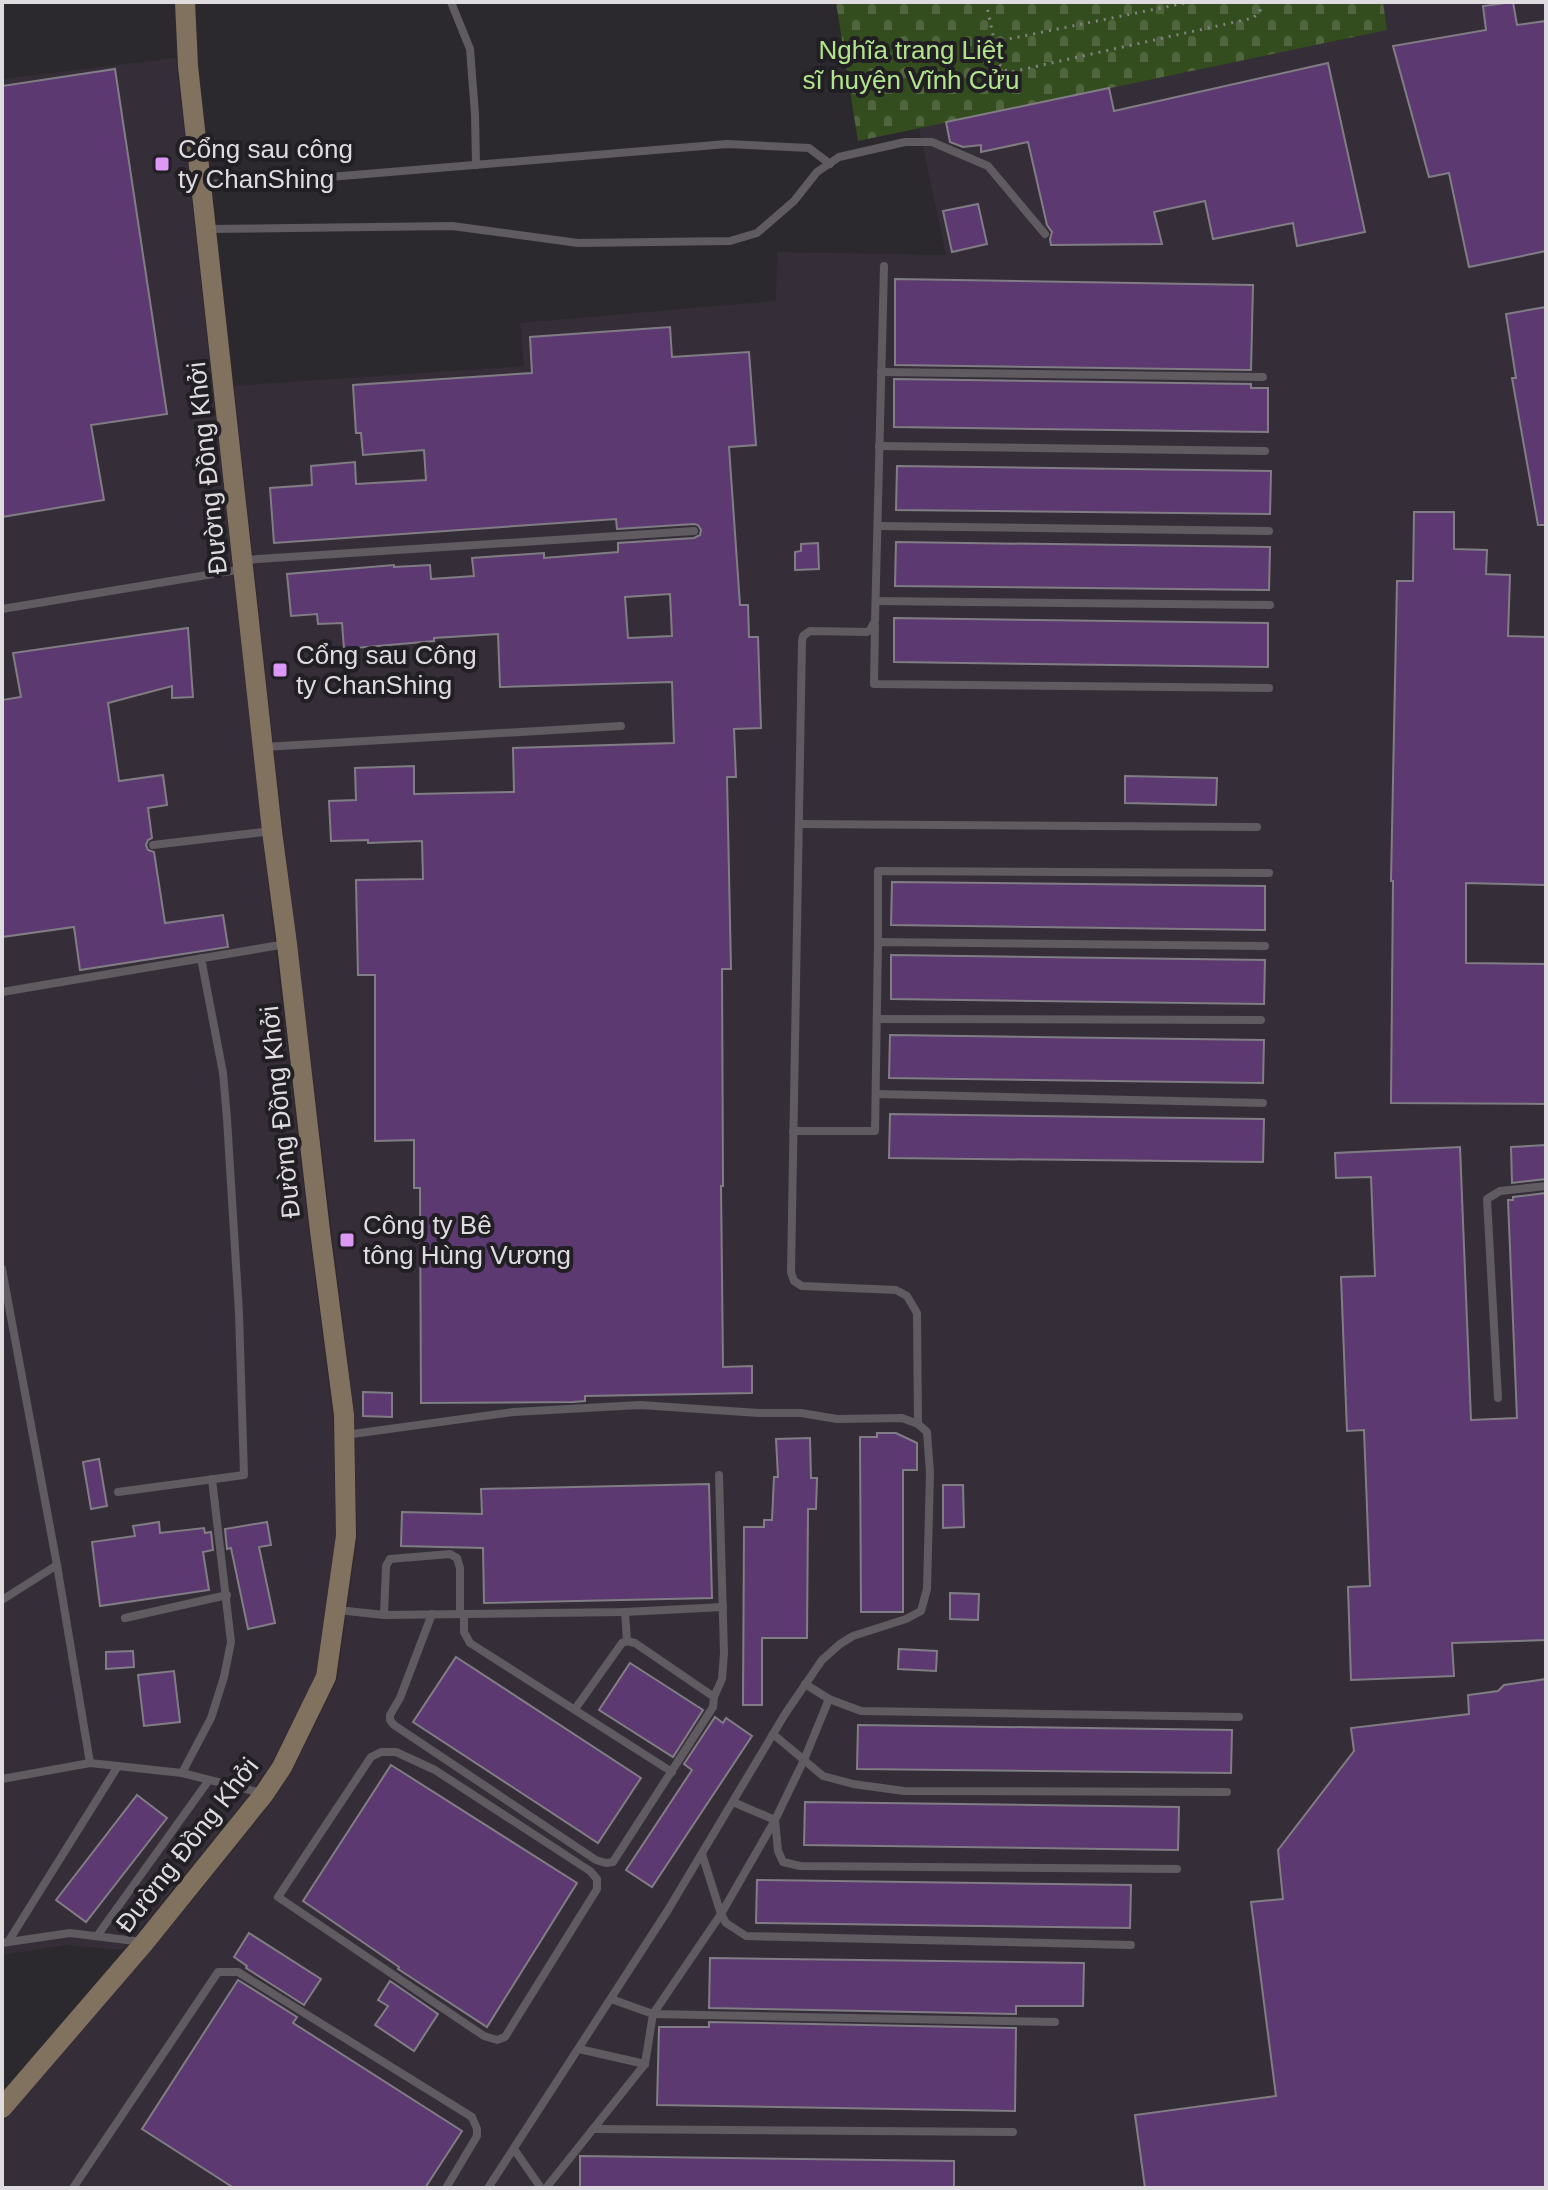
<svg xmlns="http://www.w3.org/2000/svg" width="1548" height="2190" font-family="Arial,sans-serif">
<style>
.built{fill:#352e39}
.cemetery{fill:url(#cemetery-stones)}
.building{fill:#5c3970;stroke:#817d84;stroke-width:2;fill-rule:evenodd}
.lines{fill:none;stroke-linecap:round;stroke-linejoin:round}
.path{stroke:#858286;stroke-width:3;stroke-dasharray:2 6;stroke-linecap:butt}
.lane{stroke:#5f5b61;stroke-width:8}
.secondary{stroke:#817260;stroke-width:20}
.poi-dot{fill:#db99f5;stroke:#221f24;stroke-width:3}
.labels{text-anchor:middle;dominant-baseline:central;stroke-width:8;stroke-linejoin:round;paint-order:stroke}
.park-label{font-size:26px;fill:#b2e48c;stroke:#221f24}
.poi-label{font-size:26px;fill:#dedcdf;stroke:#221f24;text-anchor:start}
.street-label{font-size:26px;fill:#dedcdf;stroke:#221f24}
</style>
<defs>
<pattern id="cemetery-stones" width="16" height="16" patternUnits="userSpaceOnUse" patternTransform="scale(2)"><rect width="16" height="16" fill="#344d1e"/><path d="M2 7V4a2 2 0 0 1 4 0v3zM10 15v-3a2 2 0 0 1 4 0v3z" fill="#51663e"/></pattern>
</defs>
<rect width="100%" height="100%" fill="#2c292e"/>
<g class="built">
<polygon points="1383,2 1546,2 1546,2188 2,2188 2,2123 196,1896 273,1800 291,1773 337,1680 357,1539 354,1413 283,831 234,386 524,366 520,323 776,301 777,252 946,255 919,128 1387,30"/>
<polygon points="176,58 261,825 308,1224 333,1417 336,1538 316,1674 271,1764 249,1795 123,1950 65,1945 2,1955 2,79"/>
</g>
<polygon class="cemetery" points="836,2 1383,2 1387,30 858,141"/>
<g class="building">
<polygon points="1513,2 1517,25 1546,21 1546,251 1469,267 1449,173 1429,177 1393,46 1486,30 1483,6"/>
<polygon points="1328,63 1365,232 1297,246 1293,223 1213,239 1205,201 1154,212 1162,244 1051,245 1050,239 1052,232 1047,225 1028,142 981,152 981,145 963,147 950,142 946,122 1109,88 1114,111"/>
<polygon points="115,69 167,414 91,425 104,500 2,517 2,86"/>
<polygon points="978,204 987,244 952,252 943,211"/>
<polygon points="895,279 1253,285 1251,370 895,365"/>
<polygon points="1546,307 1546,525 1538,525 1512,378 1516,378 1506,314"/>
<path d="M670,327L672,357L749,352L756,445L729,447L740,605H748L749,637H758L761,728L734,729L736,777H727L731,969H722L723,1186H721L723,1367L752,1366V1393L585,1396V1401L573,1402L421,1403L420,1188H414V1140L375,1141V975H358L356,880L423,879L422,841L368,843V840L331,841L329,801L356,800L355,768L414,766V794L514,792L513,748L674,743L672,682L500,687L498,634L434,638V641L344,649L342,623L318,624L317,614L291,616L287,574L394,565V567L430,565L431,579L474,576L472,558L544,553V558L618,552V543L694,538L700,535L701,530L698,525L694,524L617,529L616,519L274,543L270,488L312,485L311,466L355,462L356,484L426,480L424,450L363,455L361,433H356L353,385L532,373L530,337ZM670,594L672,636L628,638L625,597Z"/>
<polygon points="894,379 1251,384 1251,388 1268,388 1268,432 894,427"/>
<polygon points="897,466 1271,471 1270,514 896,510"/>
<polygon points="1414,512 1454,512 1454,549 1487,550 1486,574 1510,575 1508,636 1546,637 1546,885 1466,883 1466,963 1546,964 1546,1104 1391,1103 1393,881 1391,881 1397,581 1413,581"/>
<polygon points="896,542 1270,547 1269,590 895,586"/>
<polygon points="818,543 819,569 795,570 795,552 801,551 801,544"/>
<polygon points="894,618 1268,623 1268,667 894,662"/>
<polygon points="188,628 193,697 172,698 172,686 108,703 119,781 163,775 167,805 148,808 152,838 148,840 146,845 148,850 154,852 165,923 223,915 228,947 80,970 74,927 2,937 2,700 21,697 13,653"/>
<polygon points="1125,776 1217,778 1216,805 1125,803"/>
<polygon points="892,882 1265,886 1265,930 891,925"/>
<polygon points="891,955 1265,960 1264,1004 891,999"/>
<polygon points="890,1035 1264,1040 1263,1083 889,1078"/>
<polygon points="890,1114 1264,1119 1263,1162 889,1158"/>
<polygon points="1546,1145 1546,1179 1512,1183 1511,1147"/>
<polygon points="1460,1147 1471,1420 1517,1418 1508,1200 1513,1200 1513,1197 1546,1193 1546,1640 1452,1643 1454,1676 1351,1680 1348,1587 1370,1586 1364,1430 1347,1431 1341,1277 1375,1276 1371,1177 1336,1178 1335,1153"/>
<polygon points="363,1392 392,1393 392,1417 363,1416"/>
<polygon points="877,1433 896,1433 917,1443 917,1470 903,1470 903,1612 861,1612 860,1437 877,1437"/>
<polygon points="810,1438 811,1478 817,1478 816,1509 808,1509 807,1638 762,1638 762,1705 743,1705 744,1527 764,1527 764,1520 772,1520 774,1477 778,1477 776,1439"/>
<polygon points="99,1459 107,1506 91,1509 83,1462"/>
<polygon points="709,1484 712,1598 484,1603 483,1548 401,1546 402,1512 482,1514 481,1489"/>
<polygon points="943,1485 963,1485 964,1527 943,1528"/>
<polygon points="159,1522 160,1533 204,1528 205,1533 211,1532 213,1550 203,1552 209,1590 100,1606 92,1542 135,1536 133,1526"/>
<polygon points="267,1522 271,1545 259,1547 275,1623 248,1629 231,1548 227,1549 225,1529"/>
<polygon points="950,1593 979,1594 978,1620 950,1619"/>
<polygon points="899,1649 937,1651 936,1671 898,1669"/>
<polygon points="133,1651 134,1667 106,1669 106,1652"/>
<polygon points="456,1657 641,1778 598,1843 413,1722"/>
<polygon points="630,1663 703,1710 673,1757 599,1710"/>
<polygon points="174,1671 180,1722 144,1726 138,1675"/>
<polygon points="1546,1679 1546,2188 1145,2188 1135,2115 1276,2096 1251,1902 1283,1899 1278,1850 1354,1751 1351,1728 1469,1714 1468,1695 1498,1691 1504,1685"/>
<polygon points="715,1717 723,1723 726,1718 752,1736 652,1887 626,1870 692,1770 684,1764"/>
<polygon points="858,1725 1232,1730 1231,1773 857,1769"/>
<polygon points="391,1765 577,1883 487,2027 398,1969 399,1967 303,1901"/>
<polygon points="137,1795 167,1818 86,1922 56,1900"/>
<polygon points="805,1802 1179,1807 1178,1850 804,1845"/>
<polygon points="757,1880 1131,1885 1130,1928 756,1923"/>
<polygon points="249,1933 321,1979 304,2005 246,1968 247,1966 234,1957"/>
<polygon points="710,1958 1084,1963 1083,2006 1016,2006 1016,2014 709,2008"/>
<polygon points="238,1980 297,2017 293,2023 462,2131 425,2188 234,2188 142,2129"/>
<polygon points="390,1981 438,2014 414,2051 375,2025 388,2006 378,2000"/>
<polygon points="709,2022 1016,2028 1015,2111 657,2105 659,2027 709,2027"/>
<polygon points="580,2156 954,2161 954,2188 580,2188"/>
</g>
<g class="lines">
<g class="path">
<polyline points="986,2 999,64 1004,70 1011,72 1253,18 1260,11 1260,2"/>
<polyline points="994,42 1190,2"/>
</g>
<g class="lane">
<polyline points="451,2 470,49 475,114 476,165"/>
<polyline points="202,184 306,179 727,144 809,148 830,164"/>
<polyline points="207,229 452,226 578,243 730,241 757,233 794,201 817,172 839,157 905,142 932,142 988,166 1045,234"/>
<polyline points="884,266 875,621 870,630 867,632 810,631 803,636 802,641 791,1272 794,1281 802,1286 896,1290 907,1296 917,1313 918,1424"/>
<polyline points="881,372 1263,377"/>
<polyline points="879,446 1265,451"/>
<polyline points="878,526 1269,531"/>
<polyline points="244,560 694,531"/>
<polyline points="876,601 1270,605"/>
<polyline points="2,609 243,569"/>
<polyline points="875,626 874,684 1269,688"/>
<polyline points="264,747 621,726"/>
<polyline points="799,824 1257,827"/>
<polyline points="153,845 272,831"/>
<polyline points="878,942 878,871 1269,873"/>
<polyline points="2,992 286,944"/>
<polyline points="877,1019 1261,1020"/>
<polyline points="876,1094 1263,1103"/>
<polyline points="793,1131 875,1131 878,942 1265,946"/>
<polyline points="2,1269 57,1565 90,1763"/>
<polyline points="1498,1398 1487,1199 1500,1191 1546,1186"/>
<polyline points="345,1435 514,1412 640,1405 759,1413 801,1413 837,1419 902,1418 918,1424 927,1432 930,1473 927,1589 921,1611 906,1619 853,1636 840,1644 822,1660 785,1714 668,1910 488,2188"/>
<polyline points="118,1492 244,1475 239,1313 227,1119 223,1073 201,958"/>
<polyline points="2,1600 57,1565"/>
<polyline points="347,1611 384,1615 625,1612 723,1607"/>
<polyline points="625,1612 627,1641"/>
<polyline points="432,1614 400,1698 390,1715 390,1720 394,1725 596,1860 606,1863 613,1862 713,1707 714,1697 635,1643 627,1641 622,1643 575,1709"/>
<polyline points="464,1614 464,1632 470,1643 672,1772"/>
<polyline points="384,1615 386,1566 390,1559 450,1554 457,1558 460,1568 460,1614"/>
<polyline points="125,1618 227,1595"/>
<polyline points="805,1684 829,1699 861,1711 1239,1717"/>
<polyline points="714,1697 722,1679 724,1653 719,1475"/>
<polyline points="773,1734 823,1776 853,1784 904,1791 1227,1792"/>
<polygon points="381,1752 396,1752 435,1770 590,1871 597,1879 597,1889 505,2037 497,2040 484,2036 278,1897 371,1757"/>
<polyline points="182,1773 211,1718 224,1677 231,1642 212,1479"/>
<polyline points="2,1779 90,1763 182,1773 261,1793"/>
<polyline points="733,1802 775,1820 778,1851 783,1862 800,1866 1177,1869"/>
<polyline points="702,1854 721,1914 726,1923 746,1936 1131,1945"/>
<polyline points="97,1936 209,1780"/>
<polyline points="8,1942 118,1766"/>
<polyline points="2,1943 70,1933 143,1942"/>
<polyline points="611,1999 653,2014 1055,2022"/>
<polyline points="579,2049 645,2064 653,2014 721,1914 775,1820 804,1760 829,1699"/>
<polyline points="593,2129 1013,2132"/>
<polyline points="514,2149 541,2188"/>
<polyline points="73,2188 218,1972 238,1972 472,2117 477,2129 477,2136 446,2188"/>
<polyline points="546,2188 645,2064"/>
</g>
<polyline class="secondary" points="2,2108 144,1943 264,1794 282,1767 326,1677 346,1536 344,1415 320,1231 287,944 272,831 188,66 185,2"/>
</g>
<g class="poi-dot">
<rect x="154" y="156" width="16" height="16" rx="4"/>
<rect x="272" y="662" width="16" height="16" rx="4"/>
<rect x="339" y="1232" width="16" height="16" rx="4"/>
</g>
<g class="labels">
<g class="park-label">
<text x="911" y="50">Nghĩa trang Liệt<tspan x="911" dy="30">sĩ huyện Vĩnh Cửu</tspan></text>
</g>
<g class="poi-label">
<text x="178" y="149">Cổng sau công<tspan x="178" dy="30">ty ChanShing</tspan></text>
<text x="296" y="655">Cổng sau Công<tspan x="296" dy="30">ty ChanShing</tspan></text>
<text x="363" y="1225">Công ty Bê<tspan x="363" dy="30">tông Hùng Vương</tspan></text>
</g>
<g class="street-label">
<text transform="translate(207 468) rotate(-96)">Đường Đồng Khởi</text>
<text transform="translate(280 1112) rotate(-96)">Đường Đồng Khởi</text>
<text transform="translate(187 1845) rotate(-52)">Đường Đồng Khởi</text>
</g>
</g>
<rect width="1548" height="2190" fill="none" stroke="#dedcdf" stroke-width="8"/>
</svg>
